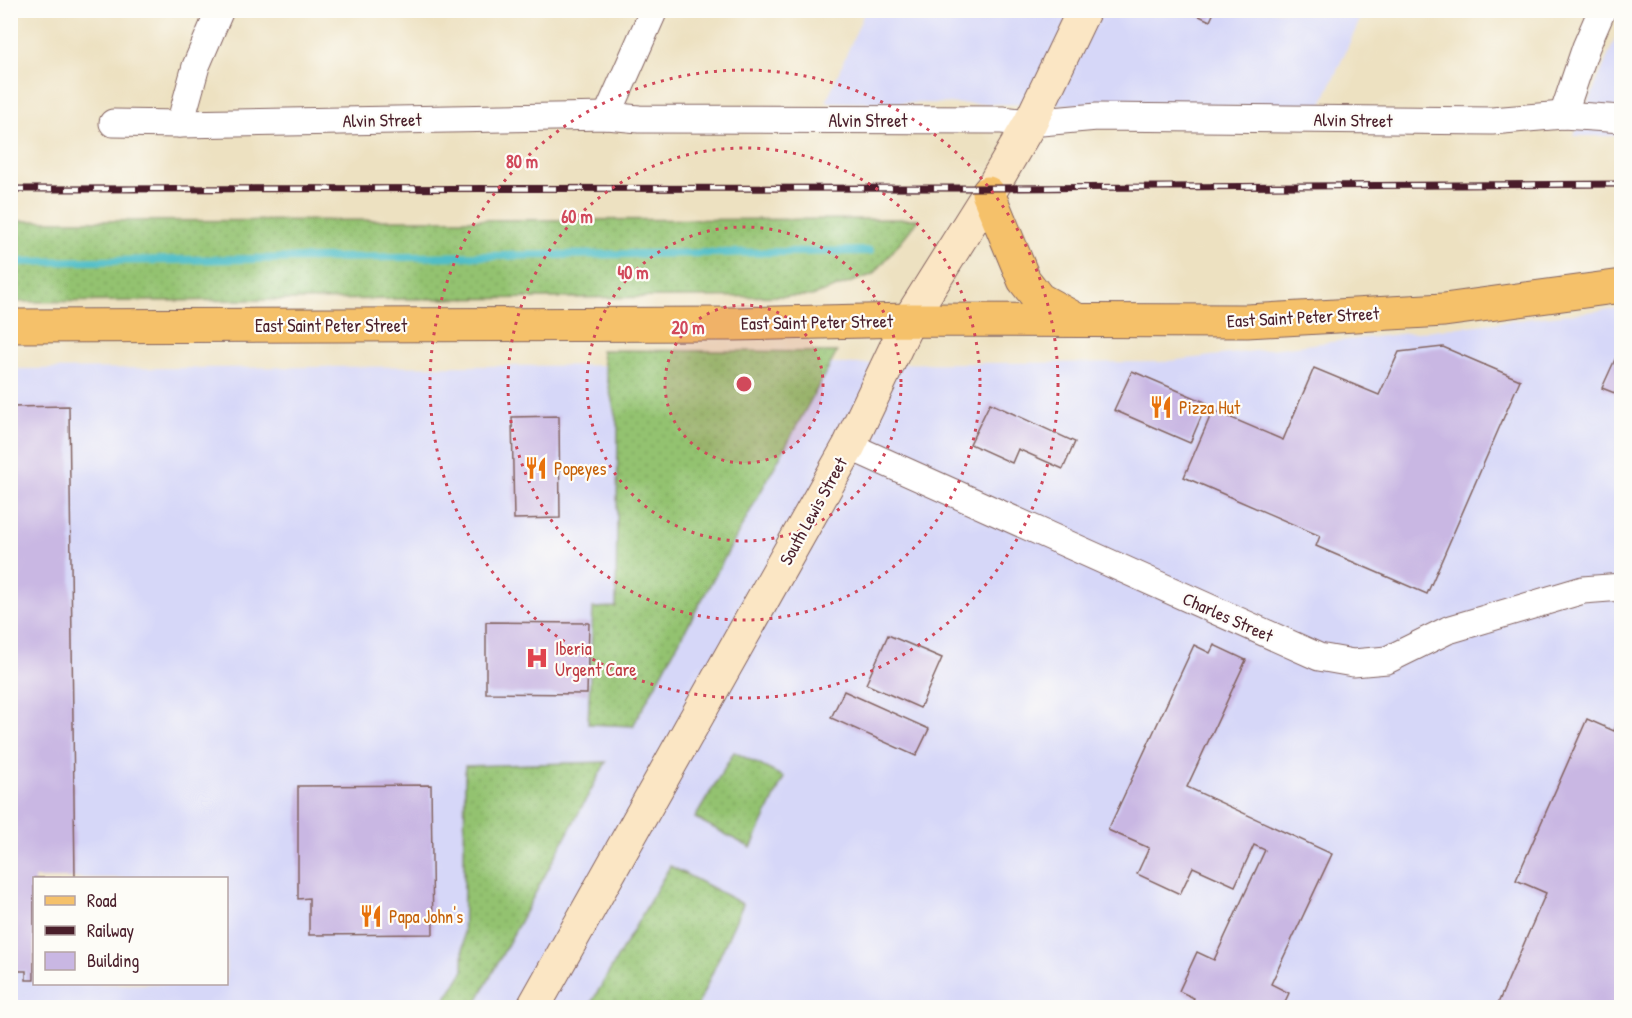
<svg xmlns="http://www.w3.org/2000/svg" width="1632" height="1018" font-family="'Patrick Hand',sans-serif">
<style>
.built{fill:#d6d7f8;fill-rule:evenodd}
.grass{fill:url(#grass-dots);stroke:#6e704e;stroke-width:1.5}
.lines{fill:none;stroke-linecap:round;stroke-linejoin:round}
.stream{stroke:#50bec7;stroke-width:8}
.building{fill:#c9b7e3}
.minor-casing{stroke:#836360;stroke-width:29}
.secondary-casing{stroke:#836360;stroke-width:35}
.primary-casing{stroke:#836360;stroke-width:35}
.minor{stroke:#fff;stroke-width:27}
.secondary{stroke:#fbe6c4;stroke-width:33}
.primary{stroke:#f5c16b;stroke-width:33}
.rail-casing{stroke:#4a1f2b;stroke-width:7}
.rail{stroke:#fdfcf7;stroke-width:4.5;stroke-dasharray:14;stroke-linecap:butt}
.ring{fill:none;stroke:#d1495b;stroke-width:3;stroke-dasharray:3 6}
.labels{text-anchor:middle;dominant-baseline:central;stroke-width:4.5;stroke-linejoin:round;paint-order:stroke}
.street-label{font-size:18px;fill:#4a1f2b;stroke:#fdfcf7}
.food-label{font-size:18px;fill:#c56008;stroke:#fdfcf7;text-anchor:start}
.health-label{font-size:18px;fill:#be3a42;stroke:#fdfcf7;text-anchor:start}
.centre{fill:#d1495b;stroke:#fdfcf7;stroke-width:3}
.ring-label{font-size:18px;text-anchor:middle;font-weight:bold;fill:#d1495b;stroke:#fdfcf7;stroke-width:4.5;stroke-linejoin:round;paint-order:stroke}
</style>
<defs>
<pattern id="grass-dots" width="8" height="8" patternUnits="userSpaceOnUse" patternTransform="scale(1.5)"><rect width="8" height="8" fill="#93c270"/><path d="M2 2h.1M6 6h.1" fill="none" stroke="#80a661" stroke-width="1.8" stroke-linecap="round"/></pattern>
</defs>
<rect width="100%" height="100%" fill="#fdfcf7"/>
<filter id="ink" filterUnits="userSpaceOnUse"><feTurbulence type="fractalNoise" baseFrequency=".0167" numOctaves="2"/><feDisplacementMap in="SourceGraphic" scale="12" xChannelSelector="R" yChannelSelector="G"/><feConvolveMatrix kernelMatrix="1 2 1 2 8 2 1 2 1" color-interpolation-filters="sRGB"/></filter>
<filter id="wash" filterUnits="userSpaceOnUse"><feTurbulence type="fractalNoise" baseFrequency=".008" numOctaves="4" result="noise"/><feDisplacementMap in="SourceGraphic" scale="24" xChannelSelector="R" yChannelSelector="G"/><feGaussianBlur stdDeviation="1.35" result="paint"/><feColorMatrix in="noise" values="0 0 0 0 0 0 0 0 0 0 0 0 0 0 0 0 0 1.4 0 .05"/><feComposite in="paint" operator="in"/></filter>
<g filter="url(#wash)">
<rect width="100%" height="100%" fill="#ede1c1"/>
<g class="built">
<polygon points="865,11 1364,11 1320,108 826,102"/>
<polygon points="1621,25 1621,136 1574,136"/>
<path d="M1621,308V1007H11L10,369L1160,362ZM34,878H226V984H34Z"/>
</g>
<g class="grass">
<polygon points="919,219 874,274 812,296 11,302 11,221"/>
<polygon points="601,350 837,352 633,726 588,724 593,608 616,607 618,428"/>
<polygon points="734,752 784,777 751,848 695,818"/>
<polygon points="606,762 474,1007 440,1007 463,972 465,766"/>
<polygon points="670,866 743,904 697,1007 589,1007"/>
</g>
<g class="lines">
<polyline class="stream" points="10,262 870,251"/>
</g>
<g id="blocks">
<g class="building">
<polygon points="1186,10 1215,10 1210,21"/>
<polygon points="1622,344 1622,396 1602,388"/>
<polygon points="1443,347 1520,380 1427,594 1316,546 1320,536 1184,477 1213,410 1283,440 1314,368 1379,395 1399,352"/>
<polygon points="1132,371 1207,403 1190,443 1114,410"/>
<polygon points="990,403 1075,442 1063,469 1018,449 1012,463 970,444"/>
<polygon points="69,406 75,878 34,878 34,980 26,980 26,971 10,971 10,407"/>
<polygon points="559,416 560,518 514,519 512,417"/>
<polygon points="486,622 589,623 587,694 486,693"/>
<polygon points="888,635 942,658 920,708 866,684"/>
<polygon points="1194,645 1210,653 1214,645 1246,660 1187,787 1332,854 1271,984 1289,993 1282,1008 1189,1008 1194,998 1179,991 1197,952 1214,960 1265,850 1254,845 1235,886 1193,867 1180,894 1137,874 1149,848 1108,830"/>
<polygon points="844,691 929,729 916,756 831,718"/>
<polygon points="1622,713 1622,1008 1496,1008 1546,893 1516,880 1587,719 1614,731"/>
<polygon points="431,785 433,934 309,935 309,898 298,899 298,786"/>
</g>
</g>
</g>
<g filter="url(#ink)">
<use href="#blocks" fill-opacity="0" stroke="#836360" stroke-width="1.5"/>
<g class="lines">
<g class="minor-casing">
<g id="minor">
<polyline points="1563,115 1586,47 1602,10"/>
<polyline points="607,116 654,10"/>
<polyline points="113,123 180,124 607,116 639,119 1002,120 1030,123 1097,117 1492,121 1563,115 1622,119"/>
<polyline points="180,124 196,66 220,10"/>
<polyline points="849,446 1319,657 1353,663 1387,660 1448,630 1583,590 1622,587"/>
</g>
</g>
<g class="secondary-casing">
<polyline id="secondary" points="533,1008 849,446 909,320 992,188 1030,123 1084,10"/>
</g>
<g class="primary-casing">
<g id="primary">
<polyline points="988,193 1024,280 1039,299 1077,320"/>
<polyline points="10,326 735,324 909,320 1247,321 1444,310 1622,286"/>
</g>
</g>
<use href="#minor" class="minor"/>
<use href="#secondary" class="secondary"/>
<use href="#primary" class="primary"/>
<g class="rail-casing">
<polyline id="rail" points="10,189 992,188 1622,184"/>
</g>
<use href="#rail" class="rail"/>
</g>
</g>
<circle cx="744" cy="384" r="79" fill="#d1495b" fill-opacity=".12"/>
<g class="ring">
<circle cx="744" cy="384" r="79"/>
<circle cx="744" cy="384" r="157"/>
<circle cx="744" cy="384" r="236"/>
<circle cx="744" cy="384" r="314"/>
</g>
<defs>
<g id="restaurant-bare" transform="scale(1.8)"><path d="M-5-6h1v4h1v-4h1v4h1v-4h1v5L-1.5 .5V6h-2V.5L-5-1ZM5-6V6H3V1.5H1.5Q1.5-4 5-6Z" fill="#e8710a" stroke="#fdfcf7" stroke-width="2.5" paint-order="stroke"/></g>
<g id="hospital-bare" transform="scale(1.8)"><path d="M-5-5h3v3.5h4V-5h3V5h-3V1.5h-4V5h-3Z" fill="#e0444e" stroke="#fdfcf7" stroke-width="2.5" paint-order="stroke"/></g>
</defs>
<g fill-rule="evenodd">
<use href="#restaurant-bare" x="1161" y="407"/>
<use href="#restaurant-bare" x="536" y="468"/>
<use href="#hospital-bare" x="537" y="658"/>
<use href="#restaurant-bare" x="371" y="916"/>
</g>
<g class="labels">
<g class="street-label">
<text transform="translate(382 120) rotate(-1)">Alvin Street</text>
<text x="868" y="120">Alvin Street</text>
<text transform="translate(1353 120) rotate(1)">Alvin Street</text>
<text transform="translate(1303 317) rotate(-3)">East Saint Peter Street</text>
<text transform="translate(817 322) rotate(-1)">East Saint Peter Street</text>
<text x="331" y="325">East Saint Peter Street</text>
<text transform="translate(813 511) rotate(-61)">South Lewis Street</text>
<text transform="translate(1228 617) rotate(24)">Charles Street</text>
</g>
<g class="food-label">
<text x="1179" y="407">Pizza Hut</text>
<text x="554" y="468">Popeyes</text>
<text x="389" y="916">Papa John's</text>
</g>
<g class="health-label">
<text x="555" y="648">Iberia<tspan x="555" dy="21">Urgent Care</tspan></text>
</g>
</g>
<circle cx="744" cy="384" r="9" class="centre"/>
<g class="ring-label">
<text x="522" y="168">80 m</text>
<text x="577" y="223">60 m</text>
<text x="633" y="279">40 m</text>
<text x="688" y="334">20 m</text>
</g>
<rect width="1632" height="1018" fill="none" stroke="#fdfcf7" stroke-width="36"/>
<rect x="33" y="877" width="195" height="108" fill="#fdfcf7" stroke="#b5a4a5" stroke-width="1.5"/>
<rect x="45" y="896" width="30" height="9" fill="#f5c16b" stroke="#b5a4a5" stroke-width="1.5"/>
<text x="87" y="907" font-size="18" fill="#4a1f2b">Road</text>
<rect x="45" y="926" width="30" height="9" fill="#4a1f2b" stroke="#b5a4a5" stroke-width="1.5"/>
<text x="87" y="937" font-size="18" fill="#4a1f2b">Railway</text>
<rect x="45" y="952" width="30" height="18" fill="#c9b7e3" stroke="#b5a4a5" stroke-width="1.5"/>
<text x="87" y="967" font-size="18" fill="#4a1f2b">Building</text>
</svg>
